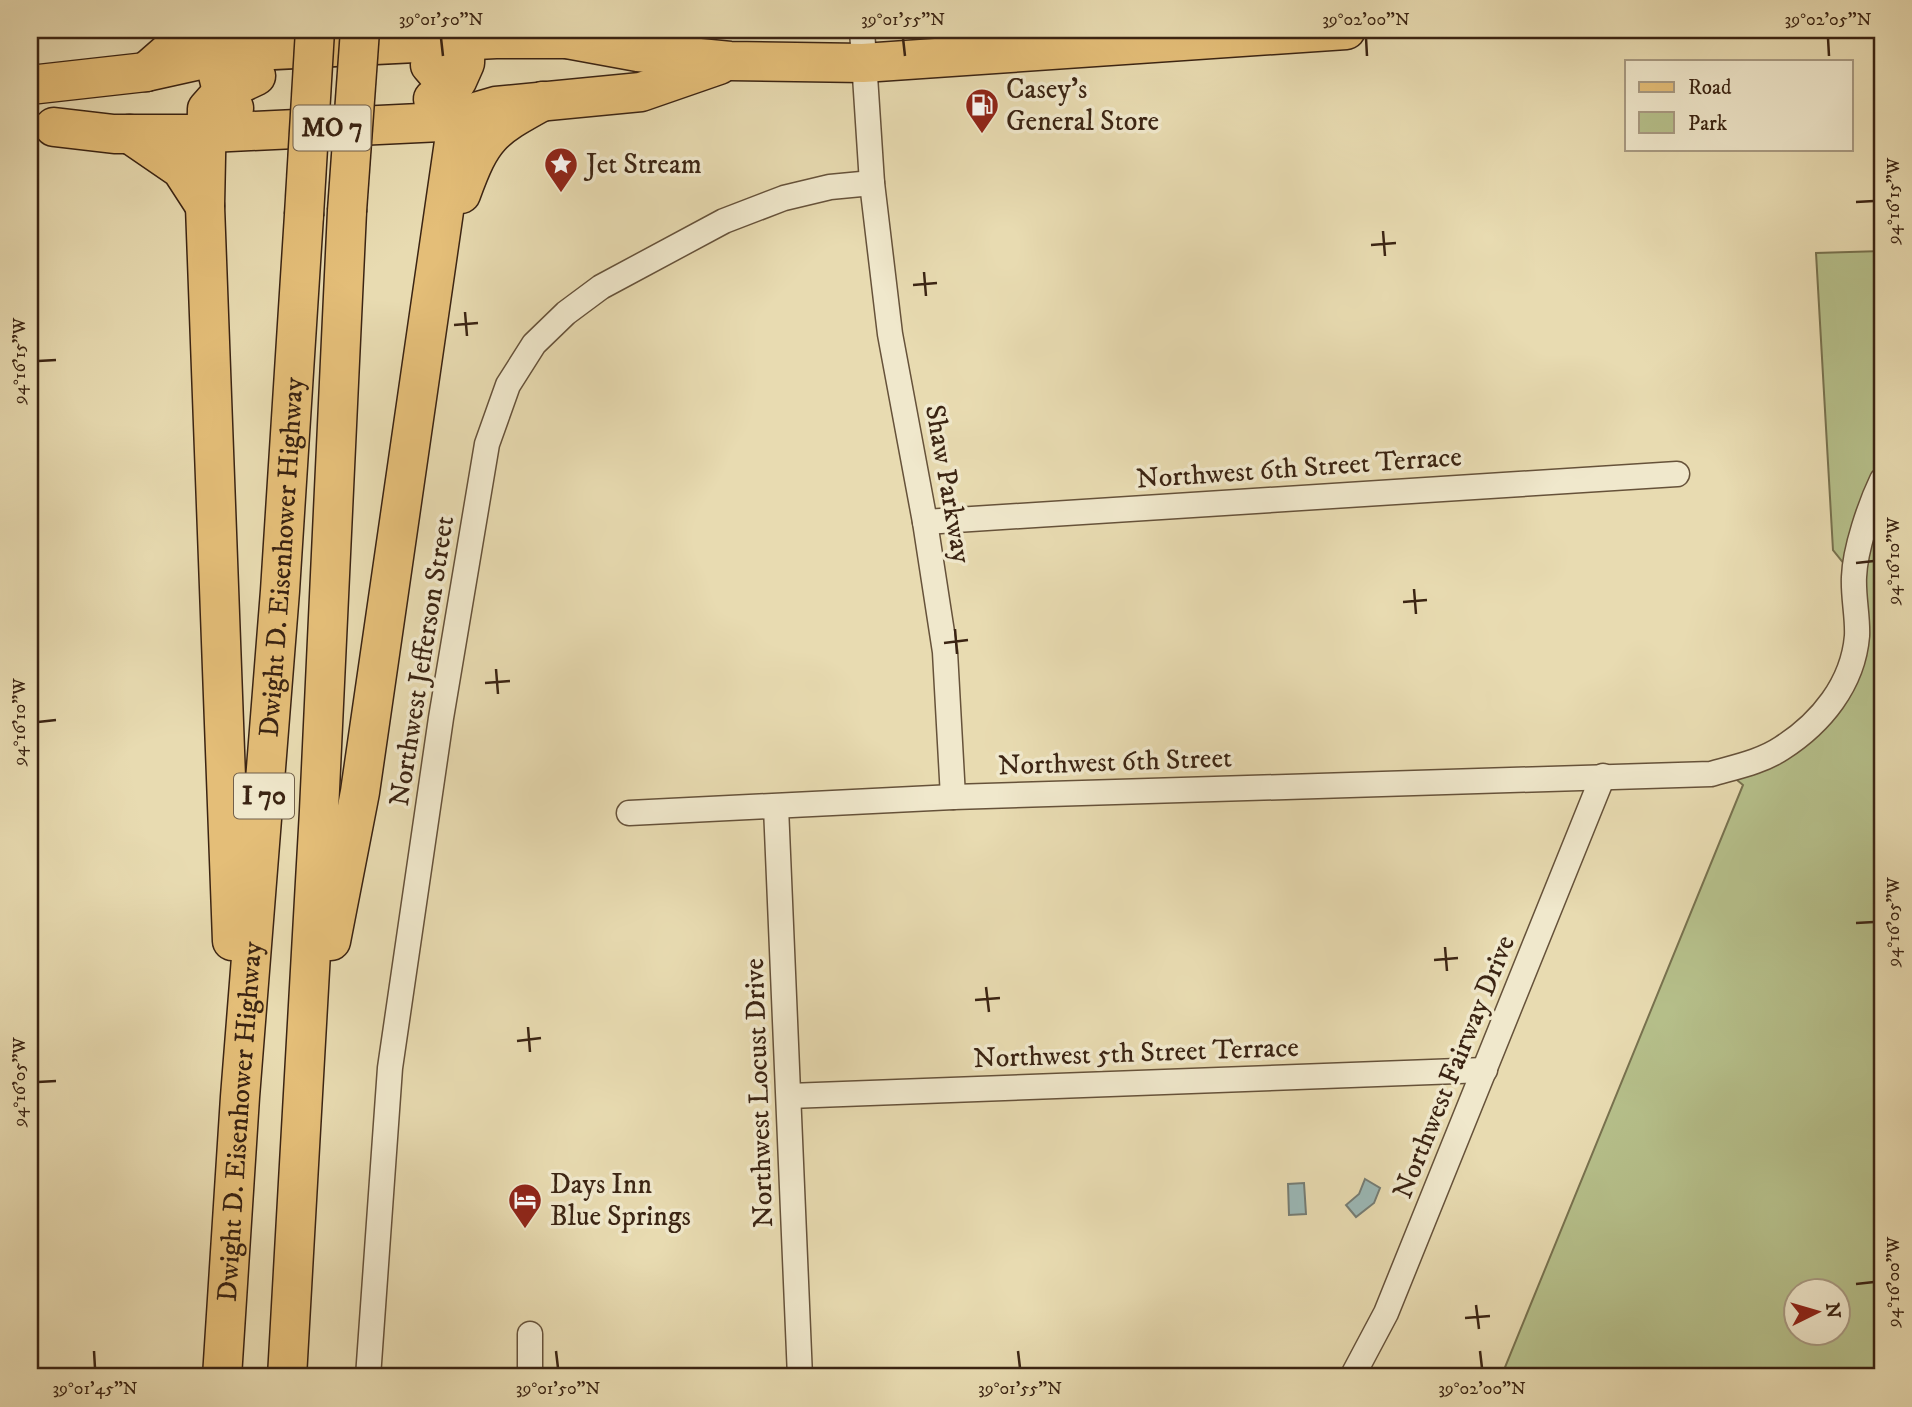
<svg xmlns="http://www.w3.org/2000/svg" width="1912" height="1407" font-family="'IM FELL DW Pica',serif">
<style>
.green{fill:#b6c08b;stroke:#78724f;stroke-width:2;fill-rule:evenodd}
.water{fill:#9bb8b6;stroke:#757d75;stroke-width:2}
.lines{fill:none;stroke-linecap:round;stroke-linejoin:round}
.minor-casing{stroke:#66523a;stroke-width:27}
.primary-casing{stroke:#3b2413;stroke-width:41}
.motorway-casing{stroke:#3b2413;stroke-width:41}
.minor{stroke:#f0e8cc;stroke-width:24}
.primary{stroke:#e4be78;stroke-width:38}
.motorway{stroke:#e4be78;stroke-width:38}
.motorway-bridge-casing{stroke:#3b2413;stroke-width:41;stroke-linecap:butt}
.motorway-bridge{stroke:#e4be78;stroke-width:38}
.ticks{fill:none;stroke:#3b2413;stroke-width:2.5}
.labels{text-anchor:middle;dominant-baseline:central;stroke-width:7;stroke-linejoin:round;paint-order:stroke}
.shield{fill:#f0e8cc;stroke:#715f4a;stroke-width:2}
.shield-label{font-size:26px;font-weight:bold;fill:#3b2413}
.poi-label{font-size:28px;fill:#3b2413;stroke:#f0e8cc;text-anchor:start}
.street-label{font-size:28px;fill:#3b2413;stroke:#f0e8cc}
.neatline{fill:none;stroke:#3b2413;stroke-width:2.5}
.ticks-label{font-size:18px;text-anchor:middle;fill:#3b2413}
</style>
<rect width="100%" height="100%" fill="#e8dbb1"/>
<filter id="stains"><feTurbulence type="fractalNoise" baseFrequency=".00286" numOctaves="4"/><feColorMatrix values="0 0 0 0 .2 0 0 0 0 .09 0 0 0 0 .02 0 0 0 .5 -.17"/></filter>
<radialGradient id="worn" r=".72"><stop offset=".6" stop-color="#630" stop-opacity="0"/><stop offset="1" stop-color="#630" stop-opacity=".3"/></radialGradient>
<path class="green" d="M1882,251V1377H1501L1743,785L1725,770L1748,764L1844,684L1853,575L1833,550L1816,253ZM1797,1292H1839V1334H1797Z"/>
<g class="water">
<polygon points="1365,1179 1380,1188 1374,1203 1356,1217 1346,1205 1359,1194"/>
<polygon points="1304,1183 1306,1214 1289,1215 1288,1184"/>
</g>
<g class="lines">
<g class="minor-casing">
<g id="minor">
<polyline points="862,30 872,183 890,334 925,522 945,652 953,797"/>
<polyline points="925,522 1677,474"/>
<polyline points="776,807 800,1377"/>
<path d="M629,813L953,797L1711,774C1735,767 1761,762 1782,748C1821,723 1853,684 1857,636C1858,617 1853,597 1854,577C1855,549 1870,505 1882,480"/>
<polyline points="789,1096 1485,1070"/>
<polyline points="368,1377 390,1068 441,718 487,444 508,385 534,344 566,313 601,287 724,221 784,198 830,187 872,183"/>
<polyline points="530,1377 530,1334"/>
<polyline points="1352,1377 1386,1313 1603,776"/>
</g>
</g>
<g class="primary-casing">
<g id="primary">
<polyline points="30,85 146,72 236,52 496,39 567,39 638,52 730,61 863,63 1346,30"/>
<polyline points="54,127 114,134 190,134 441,122 496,106 641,92 719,65"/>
</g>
</g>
<g class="motorway-casing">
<g id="motorway">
<path d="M218,30C213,60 215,83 234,108"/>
<polyline points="547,30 567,39"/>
<polyline points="146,72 186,37 191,30"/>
<polyline points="433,99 457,81 465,63 466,30"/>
<polyline points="130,134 181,169 205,206"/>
<path d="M461,194C482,136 490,130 543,101"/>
<polyline points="232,941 205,206 207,109 222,92 256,76"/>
<path d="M331,941L360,792L455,135C457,101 453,91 430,65"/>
<path id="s1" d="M222,1377L240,1097L280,591L304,215"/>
<polyline points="287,1377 319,811 347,211"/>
</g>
</g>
<use href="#minor" class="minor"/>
<use href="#primary" class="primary"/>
<use href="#motorway" class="motorway"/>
<g class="motorway-bridge-casing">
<g id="motorway-bridge">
<polyline points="347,211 360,30"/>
<polyline points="304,215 315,30"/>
</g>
</g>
<use href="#motorway-bridge" class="motorway-bridge"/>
</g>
<path class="ticks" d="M441,38L443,56M903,38L905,56M1366,38L1367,56M1828,38L1829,56M1856,202L1874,201M1383,231L1385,256M1371,245L1396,243M924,272L926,296M913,285L937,283M465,312L467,336M454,325L478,323M38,361L56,360M1856,563L1874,561M1414,589L1416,614M1403,602L1427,600M955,629L957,654M944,643L968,640M496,669L498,694M485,683L510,681M38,722L56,720M1856,923L1874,922M1445,947L1447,971M1434,960L1458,958M986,987L989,1012M975,1000L1000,998M528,1027L530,1052M517,1041L541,1038M38,1082L56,1081M1856,1284L1874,1282M1476,1305L1479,1329M1465,1318L1490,1316M94,1351L95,1368M556,1351L558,1368M1018,1351L1020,1368M1480,1351L1482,1368"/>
<defs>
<g id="fuel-pin" transform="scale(1.75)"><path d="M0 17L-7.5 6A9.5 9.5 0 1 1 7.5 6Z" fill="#8f2418" stroke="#f0e8cc"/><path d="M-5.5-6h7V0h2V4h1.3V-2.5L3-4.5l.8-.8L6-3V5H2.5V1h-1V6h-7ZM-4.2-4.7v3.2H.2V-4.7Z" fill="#fff"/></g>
<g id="sight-pin" transform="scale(1.75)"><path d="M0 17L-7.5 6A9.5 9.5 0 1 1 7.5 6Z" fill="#8f2418" stroke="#f0e8cc"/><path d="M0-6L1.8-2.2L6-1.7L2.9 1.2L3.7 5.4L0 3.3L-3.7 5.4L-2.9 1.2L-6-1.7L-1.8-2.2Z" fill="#fff"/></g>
<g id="hotel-pin" transform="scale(1.75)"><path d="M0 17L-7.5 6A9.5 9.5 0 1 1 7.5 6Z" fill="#8f2418" stroke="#f0e8cc"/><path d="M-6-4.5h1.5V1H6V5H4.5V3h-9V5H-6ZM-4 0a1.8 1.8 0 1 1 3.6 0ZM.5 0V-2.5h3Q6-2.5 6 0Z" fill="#fff"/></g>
</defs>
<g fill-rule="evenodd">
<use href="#fuel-pin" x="982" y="105"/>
<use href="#sight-pin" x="561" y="164"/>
<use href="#hotel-pin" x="525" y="1200"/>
</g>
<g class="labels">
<g class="shield">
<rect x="293.5" y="105.5" width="77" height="45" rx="5"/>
<rect x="234" y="773.5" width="60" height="45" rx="5"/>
</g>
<g class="shield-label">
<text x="332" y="128">MO 7</text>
<text x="264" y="796">I 70</text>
</g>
<g class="poi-label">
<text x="1006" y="89">Casey's<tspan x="1006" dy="32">General Store</tspan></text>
<text x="586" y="164">Jet Stream</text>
<text x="550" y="1184">Days Inn<tspan x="550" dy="32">Blue Springs</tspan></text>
</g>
<g class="street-label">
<text transform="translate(1299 468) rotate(-4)">Northwest 6th Street Terrace</text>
<text transform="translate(948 484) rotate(80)">Shaw Parkway</text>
<text stroke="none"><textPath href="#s1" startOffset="822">Dwight D. Eisenhower Highway</textPath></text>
<text transform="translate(422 661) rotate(-81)">Northwest Jefferson Street</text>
<text transform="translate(1115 762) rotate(-2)">Northwest 6th Street</text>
<text transform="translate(1136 1053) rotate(-2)">Northwest 5th Street Terrace</text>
<text transform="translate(1454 1067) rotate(-68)">Northwest Fairway Drive</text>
<text transform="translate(759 1093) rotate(-92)">Northwest Locust Drive</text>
<text stroke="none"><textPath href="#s1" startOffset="256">Dwight D. Eisenhower Highway</textPath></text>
</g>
</g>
<rect width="1912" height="1407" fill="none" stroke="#e8dbb1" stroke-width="77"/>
<rect x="1625" y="60" width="228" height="91" fill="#f0e8cc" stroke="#a89a82" stroke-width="2"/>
<rect x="1639" y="82" width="35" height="10" fill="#e4be78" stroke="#a89a82" stroke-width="2"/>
<text x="1688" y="94" font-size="21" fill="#3b2413">Road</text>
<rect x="1639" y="112" width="35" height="21" fill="#b6c08b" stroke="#a89a82" stroke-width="2"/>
<text x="1688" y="130" font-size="21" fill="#3b2413">Park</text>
<g transform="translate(1817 1312) rotate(85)"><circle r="33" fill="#f0e8cc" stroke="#a89a82" stroke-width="2"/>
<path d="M0-5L12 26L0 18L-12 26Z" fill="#8f2418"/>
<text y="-10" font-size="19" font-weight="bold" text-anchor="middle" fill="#3b2413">N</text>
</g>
<rect x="38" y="38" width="1836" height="1330" class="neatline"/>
<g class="ticks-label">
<text x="441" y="25">39°01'50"N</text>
<text x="903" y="25">39°01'55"N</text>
<text x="1366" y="25">39°02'00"N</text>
<text x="1828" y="25">39°02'05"N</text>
<text transform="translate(1893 201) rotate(-90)" y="6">94°16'15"W</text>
<text transform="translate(19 361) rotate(-90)" y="6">94°16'15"W</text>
<text transform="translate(1893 561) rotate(-90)" y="6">94°16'10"W</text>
<text transform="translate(19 722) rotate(-90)" y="6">94°16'10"W</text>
<text transform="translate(1893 922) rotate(-90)" y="6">94°16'05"W</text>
<text transform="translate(19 1082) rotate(-90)" y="6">94°16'05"W</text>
<text transform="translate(1893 1282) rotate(-90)" y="6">94°16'00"W</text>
<text x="95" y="1394">39°01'45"N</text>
<text x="558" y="1394">39°01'50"N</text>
<text x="1020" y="1394">39°01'55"N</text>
<text x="1482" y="1394">39°02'00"N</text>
</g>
<rect width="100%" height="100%" filter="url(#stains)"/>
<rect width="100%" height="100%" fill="url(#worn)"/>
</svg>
